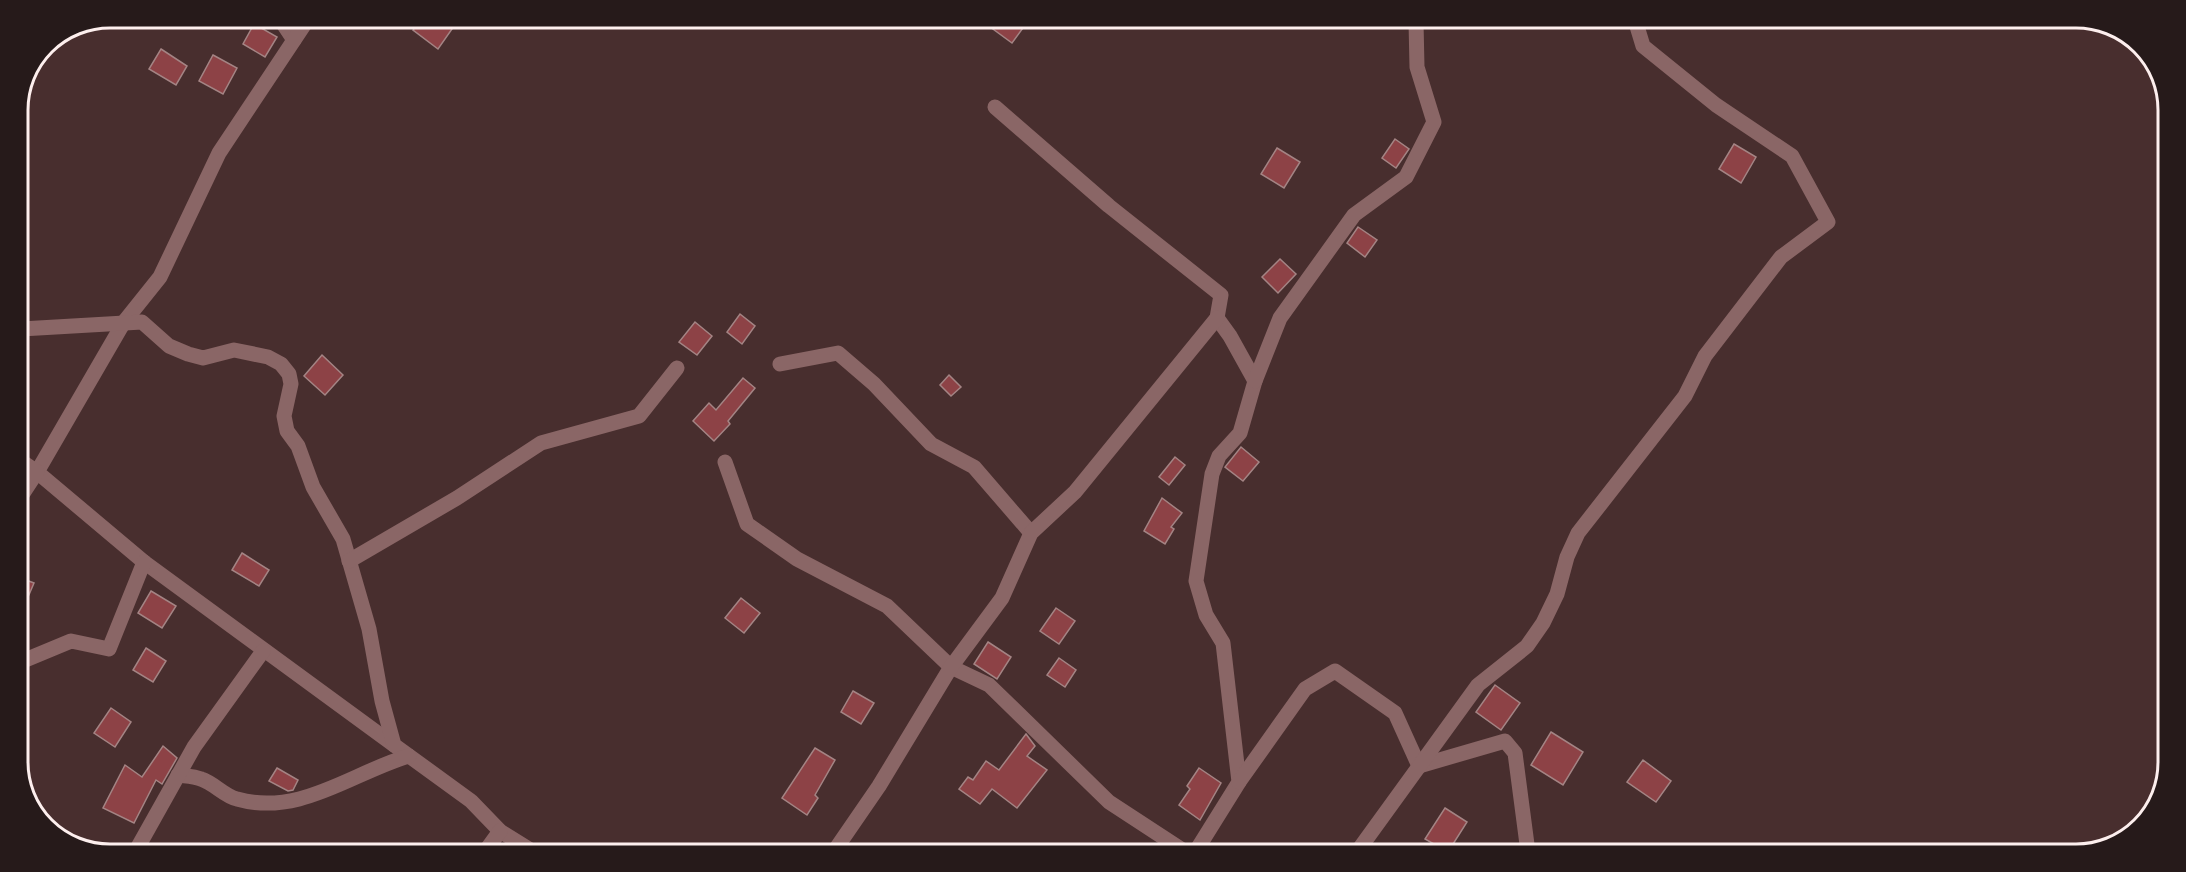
<svg xmlns="http://www.w3.org/2000/svg" width="2186" height="872" font-family="Roboto,sans-serif">
<style>
.building{fill:#8d4246;stroke:#a48484;stroke-width:1.5}
.lines{fill:none;stroke-linecap:round;stroke-linejoin:round}
.minor{stroke:#8a6666;stroke-width:15}
.rim{fill:none;stroke:#fdefee;stroke-width:3}
</style>
<rect width="100%" height="100%" fill="#482e2e"/>
<g class="building">
<polygon points="422,19 459,19 438,49 413,30"/>
<polygon points="982,21 1028,21 1012,43"/>
<polygon points="254,24 277,37 265,57 243,44"/>
<polygon points="161,49 187,66 176,85 149,69"/>
<polygon points="213,55 237,68 223,94 199,81"/>
<polygon points="1395,139 1409,149 1396,168 1382,158"/>
<polygon points="1734,144 1756,157 1741,183 1719,169"/>
<polygon points="1277,148 1300,162 1284,188 1261,174"/>
<polygon points="1358,227 1377,240 1365,257 1347,243"/>
<polygon points="1280,259 1296,274 1278,293 1262,277"/>
<polygon points="740,314 755,326 742,344 727,332"/>
<polygon points="695,322 712,336 697,355 679,342"/>
<polygon points="322,355 343,375 325,395 304,376"/>
<polygon points="949,375 961,387 951,396 940,385"/>
<polygon points="743,378 755,388 728,421 730,424 714,441 693,421 709,403 716,410"/>
<polygon points="1241,447 1259,462 1243,481 1225,467"/>
<polygon points="1175,457 1185,465 1169,485 1159,477"/>
<polygon points="1162,498 1182,513 1171,527 1174,529 1165,544 1144,531"/>
<polygon points="242,553 269,570 259,586 232,570"/>
<polygon points="18,577 34,583 28,597 18,593"/>
<polygon points="151,591 176,606 162,628 138,613"/>
<polygon points="741,598 760,613 744,633 725,618"/>
<polygon points="1056,608 1075,621 1059,644 1040,631"/>
<polygon points="988,642 1011,657 997,679 974,664"/>
<polygon points="146,648 166,661 153,682 133,670"/>
<polygon points="1059,658 1076,670 1065,687 1047,675"/>
<polygon points="1495,685 1520,703 1501,730 1476,712"/>
<polygon points="853,691 874,703 861,724 841,712"/>
<polygon points="111,708 131,722 115,747 94,733"/>
<polygon points="1551,732 1583,752 1563,785 1531,765"/>
<polygon points="1026,734 1035,746 1027,756 1047,770 1017,808 992,789 980,804 959,789 968,777 973,780 986,761 999,770"/>
<polygon points="163,746 177,758 162,784 156,780 134,823 103,808 125,765 142,777"/>
<polygon points="815,748 835,760 815,795 818,798 807,815 782,798"/>
<polygon points="1643,760 1671,781 1656,802 1627,782"/>
<polygon points="277,768 298,780 293,790 288,791 269,781"/>
<polygon points="1199,768 1221,783 1200,820 1179,805 1190,789 1187,786"/>
<polygon points="1445,808 1467,822 1448,852 1425,839"/>
</g>
<g class="lines">
<g class="minor">
<polyline points="280,19 294,40"/>
<polyline points="308,19 219,153 160,277 124,322 37,472 144,562 394,745"/>
<polyline points="995,107 1109,206 1221,295 1217,318 1230,336 1255,381 1240,433 1219,456 1212,474 1196,581 1206,615 1223,643 1239,782 1196,851"/>
<polyline points="18,326 21,329 142,322 169,346 188,354 203,358 234,350 268,357 281,364 289,374 291,384 284,416 287,431 298,446 313,487 343,539 369,629 382,701 394,745 471,801 500,831 529,849"/>
<polyline points="780,364 838,353 874,384 931,444 974,467 1031,533"/>
<polyline points="1255,381 1280,318 1354,215 1406,177 1434,122 1417,67 1416,22"/>
<polyline points="18,459 37,472 18,501"/>
<polyline points="725,462 747,524 797,559 887,606 951,667 989,685 1109,802 1184,851"/>
<polyline points="349,561 457,498 541,443 639,416 677,368"/>
<polyline points="18,663 71,641 109,649 144,562"/>
<path d="M178,775C185,776 194,776 201,779C214,783 224,796 237,799C300,817 353,772 409,756"/>
<polyline points="1239,782 1305,689 1335,671 1395,713 1419,766 1505,741 1515,753 1528,852"/>
<polyline points="138,847 194,747 263,651"/>
<polyline points="487,849 500,831"/>
<polyline points="835,850 879,786 951,667 1002,598 1031,533 1075,492 1217,318"/>
<polyline points="1357,852 1478,685 1527,646 1543,623 1557,594 1567,557 1578,533 1685,396 1705,356 1781,257 1828,222 1792,156 1716,105 1643,46 1636,23"/>
</g>
</g>
<path d="M0 0H2186V872H0ZM110 28H2076A82 82 0 0 1 2158 110V762A82 82 0 0 1 2076 844H110A82 82 0 0 1 28 762V110A82 82 0 0 1 110 28Z" fill="#261a1a" fill-rule="evenodd"/>
<path class="rim" d="M110 28H2076A82 82 0 0 1 2158 110V762A82 82 0 0 1 2076 844H110A82 82 0 0 1 28 762V110A82 82 0 0 1 110 28Z"/>
</svg>
